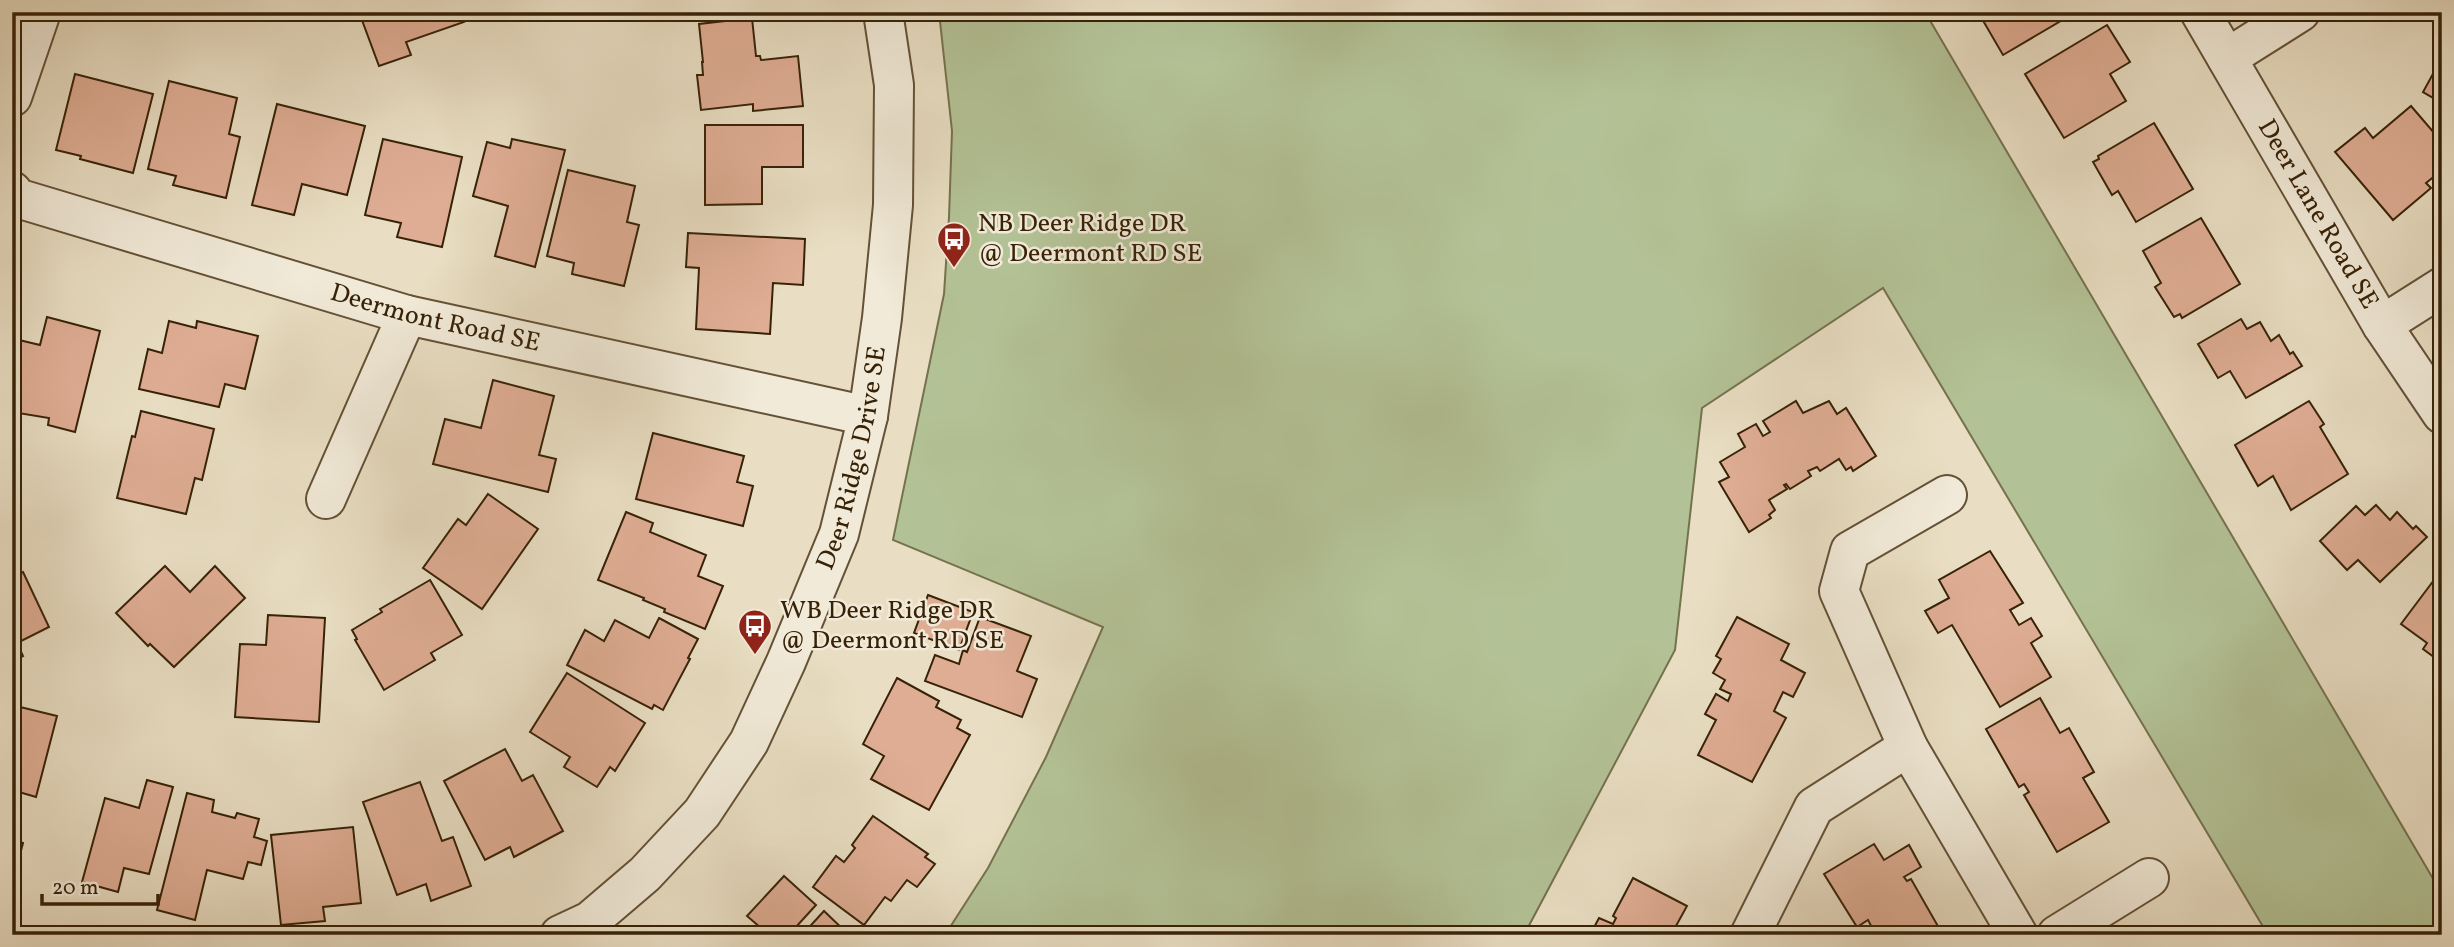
<svg xmlns="http://www.w3.org/2000/svg" width="2454" height="947" font-family="Vollkorn,serif">
<style>
.green{fill:#b3c296;stroke:#75724e;stroke-width:2}
.building{fill:#dfad94;stroke:#372207;stroke-width:2}
.lines{fill:none;stroke-linecap:round;stroke-linejoin:round}
.minor-casing{stroke:#645136;stroke-width:42}
.minor{stroke:#f1ead8;stroke-width:38}
.labels{text-anchor:middle;dominant-baseline:central;stroke-width:5;stroke-linejoin:round;paint-order:stroke}
.street-label{font-size:26px;fill:#372207;stroke:#f1ead8}
.poi-label{font-size:26px;fill:#372207;stroke:#f1ead8;text-anchor:start}
</style>
<rect width="100%" height="100%" fill="#e9dec3"/>
<filter id="stains"><feTurbulence type="fractalNoise" baseFrequency=".00286" numOctaves="4"/><feColorMatrix values="0 0 0 0 .2 0 0 0 0 .09 0 0 0 0 .02 0 0 0 .5 -.17"/></filter>
<radialGradient id="worn" r=".72"><stop offset=".6" stop-color="#630" stop-opacity="0"/><stop offset="1" stop-color="#630" stop-opacity=".3"/></radialGradient>
<polygon class="green" points="939,12 1925,12 2442,894 2442,935 2268,935 1883,288 1702,408 1675,650 1524,935 945,935 988,868 1046,757 1103,627 893,540 944,294 949,217 952,131"/>
<g class="building">
<polygon points="359,12 460,12 464,22 406,42 411,55 379,66"/>
<polygon points="1978,12 2076,12 2003,55"/>
<polygon points="752,18 756,56 760,56 761,60 798,56 803,106 753,111 753,104 701,110 697,75 703,75 702,62 703,62 699,24"/>
<polygon points="2107,25 2130,62 2110,74 2126,101 2064,138 2025,74"/>
<polygon points="2442,49 2442,103 2423,92 2440,61 2436,59"/>
<polygon points="75,74 153,94 133,173 80,159 81,156 56,150"/>
<polygon points="169,81 237,98 229,134 240,137 226,198 173,185 176,176 148,169"/>
<polygon points="277,104 365,126 347,195 302,184 294,215 252,205"/>
<polygon points="2411,106 2442,142 2442,170 2426,183 2431,188 2393,220 2335,152 2365,128 2373,138"/>
<polygon points="2154,123 2193,189 2136,222 2118,191 2112,195 2093,162 2099,159 2098,156"/>
<polygon points="705,125 803,125 803,167 762,167 762,204 705,205"/>
<polygon points="383,139 462,157 442,247 397,237 401,223 365,215"/>
<polygon points="512,139 565,150 535,267 495,256 508,206 473,196 487,142 510,148"/>
<polygon points="568,170 635,186 627,222 639,225 624,286 572,274 574,263 547,256"/>
<polygon points="2201,218 2240,284 2182,318 2180,314 2174,317 2155,287 2161,283 2143,251"/>
<polygon points="688,233 805,239 803,285 773,283 770,334 696,329 699,268 686,267"/>
<polygon points="47,317 100,331 75,432 48,425 49,418 12,412 12,368 19,340 40,345"/>
<polygon points="2241,319 2247,329 2260,322 2271,341 2279,335 2290,354 2293,352 2302,366 2246,398 2230,371 2218,378 2198,344"/>
<polygon points="169,321 196,328 197,321 258,336 245,389 225,384 219,407 139,389 148,349 162,353"/>
<polygon points="493,380 554,396 539,455 556,459 548,492 433,464 445,419 481,428"/>
<polygon points="1796,401 1803,413 1829,401 1837,414 1846,408 1876,456 1853,471 1851,467 1846,470 1839,459 1820,471 1817,467 1808,471 1811,476 1790,489 1786,484 1784,485 1787,489 1769,500 1775,510 1769,515 1771,518 1749,532 1719,482 1729,477 1720,462 1745,447 1738,434 1756,424 1763,436 1770,432 1763,421"/>
<polygon points="2309,401 2324,424 2320,427 2348,474 2291,510 2273,476 2258,486 2235,445"/>
<polygon points="141,411 214,429 202,480 195,478 186,514 117,498 132,436 135,437"/>
<polygon points="653,433 744,456 737,482 753,486 743,526 636,499"/>
<polygon points="488,494 538,529 482,609 423,568 458,519 466,525"/>
<polygon points="2376,505 2390,520 2397,512 2413,529 2416,526 2427,537 2380,582 2358,560 2347,570 2320,541 2356,506 2365,515"/>
<polygon points="626,512 653,523 650,532 706,555 698,576 723,586 705,629 664,612 665,609 643,600 644,598 598,580"/>
<polygon points="1990,551 2023,603 2010,610 2019,625 2031,618 2042,636 2031,643 2051,677 2000,707 1952,625 1938,633 1925,611 1949,598 1939,580"/>
<polygon points="165,566 190,592 215,566 245,598 174,667 150,644 148,646 116,613"/>
<polygon points="23,572 49,627 17,643 23,656 12,662 12,577"/>
<polygon points="2440,572 2442,573 2442,663 2423,649 2427,643 2401,624"/>
<polygon points="430,580 462,635 431,653 435,660 384,690 355,640 357,639 352,630 382,612 380,609"/>
<polygon points="928,595 973,612 959,650 914,633"/>
<polygon points="268,615 325,618 319,722 235,717 240,644 266,645"/>
<polygon points="980,617 1031,636 1017,671 1037,679 1022,717 925,681 935,655 959,664 963,650 967,652"/>
<polygon points="1737,617 1789,644 1781,660 1805,673 1793,697 1783,692 1774,711 1786,718 1752,782 1698,755 1716,720 1705,714 1716,694 1728,701 1731,694 1720,689 1725,680 1713,673 1721,659 1716,656"/>
<polygon points="659,618 698,639 688,658 690,659 663,710 654,705 652,709 567,665 585,630 604,641 615,620 649,638"/>
<polygon points="567,673 645,723 615,771 610,767 597,787 564,767 570,757 530,732"/>
<polygon points="897,678 939,701 936,707 961,720 957,728 970,735 929,810 871,779 884,756 863,744"/>
<polygon points="2040,698 2060,733 2069,728 2094,772 2083,778 2109,822 2057,852 2024,795 2029,792 2024,784 2019,787 1986,729"/>
<polygon points="12,705 57,716 36,797 12,790"/>
<polygon points="505,749 522,781 533,775 563,831 514,857 510,847 485,860 444,781"/>
<polygon points="147,780 173,787 149,874 124,868 118,892 82,882 105,798 139,808"/>
<polygon points="420,782 442,841 453,837 471,886 431,901 426,884 397,895 363,802"/>
<polygon points="187,793 214,800 212,812 235,818 237,813 259,819 254,837 267,841 261,865 248,862 243,879 207,870 195,920 157,910"/>
<polygon points="873,816 928,854 925,857 935,864 917,887 907,880 891,901 885,897 864,925 813,887 836,856 844,862 855,848 852,845"/>
<polygon points="353,827 361,903 323,907 325,921 281,925 271,835"/>
<polygon points="12,840 23,843 13,882 12,881"/>
<polygon points="1874,844 1884,860 1909,845 1921,867 1904,877 1907,881 1911,879 1943,935 1876,935 1868,920 1857,927 1824,874"/>
<polygon points="784,876 816,905 795,928 802,935 824,911 849,935 769,935 747,916"/>
<polygon points="1633,878 1687,906 1671,935 1590,935 1599,918 1613,924 1616,918 1613,916"/>
</g>
<g class="lines">
<g class="minor-casing">
<g id="minor">
<path id="s1" d="M2200,12L2382,325L2442,414"/>
<polyline points="2227,58 2300,12"/>
<polyline points="12,97 41,12"/>
<path id="s2" d="M12,191L17,198L407,315L868,416"/>
<polyline points="2382,325 2442,287"/>
<polyline points="1947,495 1850,551 1839,591 1908,747 2018,935"/>
<polyline points="326,499 407,315"/>
<path id="s3" d="M560,935L590,921L645,874L702,813L749,742L786,662L839,534L868,416L882,318L893,205L894,85L883,12"/>
<polyline points="1750,935 1814,807 1908,747"/>
<polyline points="2057,935 2149,878"/>
</g>
</g>
<use href="#minor" class="minor"/>
</g>
<defs>
<g id="bus-pin" transform="scale(1.75)"><path d="M0 17L-7.5 6A9.5 9.5 0 1 1 7.5 6Z" fill="#8f2418" stroke="#f1ead8"/><path d="M-5-6H5V4H4V6H2V4H-2V6H-4V4H-5ZM-3.5-4V0h7V-4ZM-3.5 1.2v1.5H-2V1.2ZM2 1.2v1.5H3.5V1.2Z" fill="#fff"/></g>
</defs>
<g fill-rule="evenodd">
<use href="#bus-pin" x="954" y="239"/>
<use href="#bus-pin" x="755" y="626"/>
</g>
<g class="labels">
<g class="street-label">
<text stroke="none"><textPath href="#s1" startOffset="234">Deer Lane Road SE</textPath></text>
<text stroke="none"><textPath href="#s2" startOffset="444">Deermont Road SE</textPath></text>
<text stroke="none"><textPath href="#s3" startOffset="578">Deer Ridge Drive SE</textPath></text>
</g>
<g class="poi-label">
<text x="978" y="224">NB Deer Ridge DR<tspan x="978" dy="30">@ Deermont RD SE</tspan></text>
<text x="780" y="611">WB Deer Ridge DR<tspan x="780" dy="30">@ Deermont RD SE</tspan></text>
</g>
</g>
<rect width="2454" height="947" fill="none" stroke="#e9dec3" stroke-width="42"/>
<rect x="14" y="14" width="2426" height="919" fill="none" stroke="#372207" stroke-width="3.5"/>
<rect x="21" y="21" width="2412" height="905" fill="none" stroke="#372207" stroke-width="2"/>
<path d="M42 894v10h116v-10" fill="none" stroke="#372207" stroke-width="3.5"/>
<text x="52" y="894" font-size="21" fill="#372207" stroke="#f1ead8" stroke-width="5" paint-order="stroke">20 m</text>
<rect width="100%" height="100%" filter="url(#stains)"/>
<rect width="100%" height="100%" fill="url(#worn)"/>
</svg>
